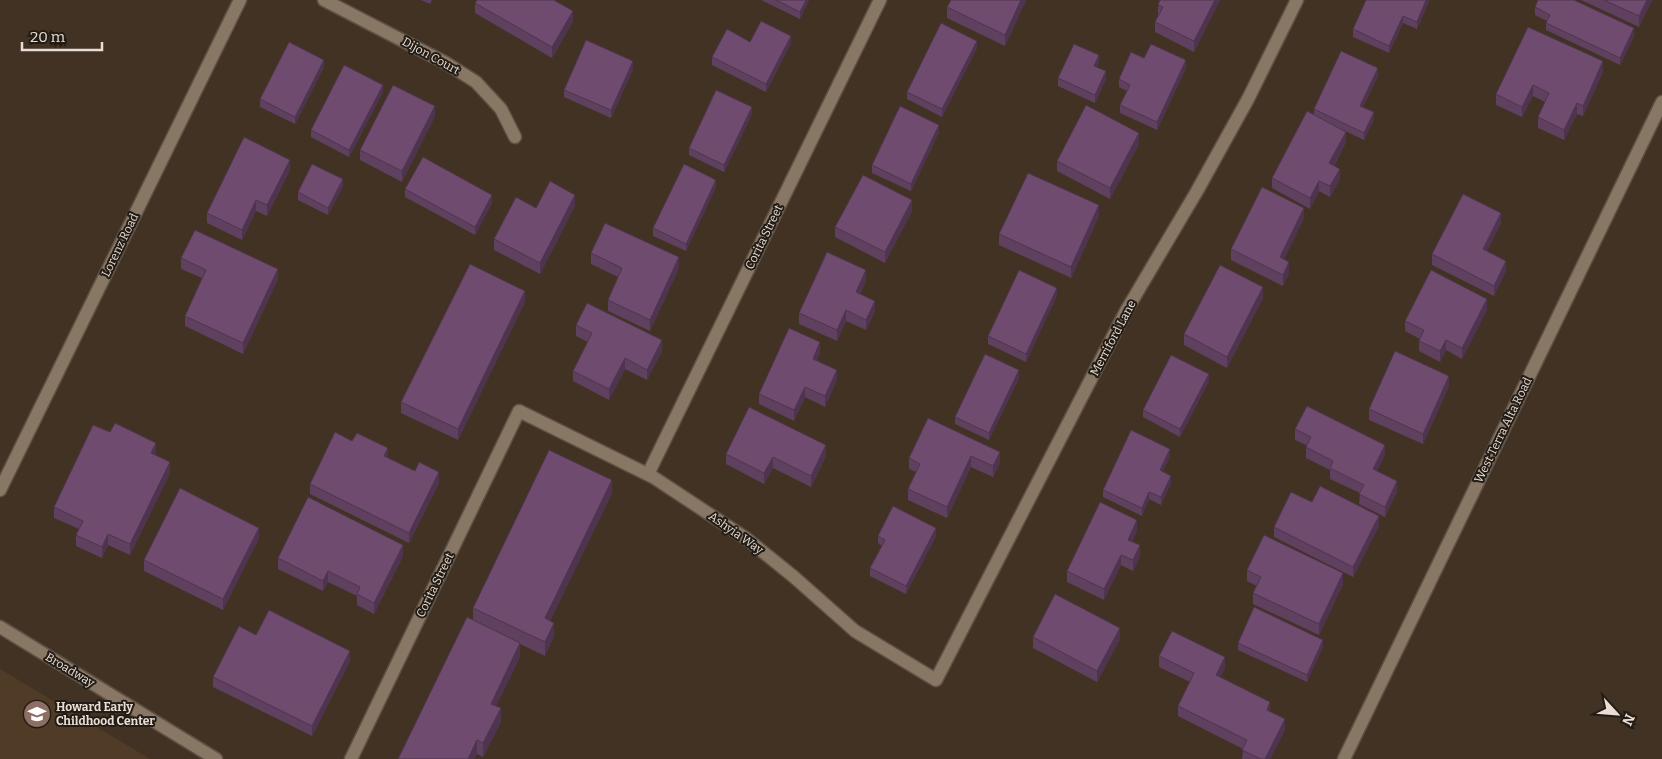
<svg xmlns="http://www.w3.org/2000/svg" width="1662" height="759" font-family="Bitter,serif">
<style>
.built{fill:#503b26}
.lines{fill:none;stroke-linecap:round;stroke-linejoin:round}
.street-casing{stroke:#5e5144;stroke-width:15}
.secondary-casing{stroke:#5e5144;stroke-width:15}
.street{stroke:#897766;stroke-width:12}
.secondary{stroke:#897766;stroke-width:12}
.wall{fill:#5f405f}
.shaded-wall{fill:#4e344e}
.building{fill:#6f4b6f;stroke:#4e344e}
.labels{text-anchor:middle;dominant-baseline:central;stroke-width:4;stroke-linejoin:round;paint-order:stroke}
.street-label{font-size:12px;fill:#e8ded5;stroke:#231c15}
.poi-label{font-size:12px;font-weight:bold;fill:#e8ded5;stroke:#231c15;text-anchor:start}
</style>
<rect width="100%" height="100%" fill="#423223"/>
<polygon class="built" points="0,669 150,759 0,759"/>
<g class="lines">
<g class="street-casing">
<g id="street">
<polyline points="324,0 446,63 476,82 501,109 515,137"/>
<polyline points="648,474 880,0"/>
<polyline points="0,490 240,0"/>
<polyline points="351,759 519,411 653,477 747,539 794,577 855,631 936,680 1126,311 1197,191 1248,99 1297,0"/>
<polyline points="1344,759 1662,102"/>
</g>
</g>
<g class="secondary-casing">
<polyline id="secondary" points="0,627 216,759"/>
</g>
<use href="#street" class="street"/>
<use href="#secondary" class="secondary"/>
</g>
<g class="wall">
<polygon points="421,0 432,0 430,4"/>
<polygon points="761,0 809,0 800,19"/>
<polygon points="1026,0 1005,46 947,18 947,7"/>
<polygon points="1160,0 1220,0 1194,52 1155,32 1155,22 1158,15 1158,5"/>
<polygon points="1429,0 1417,29 1403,23 1389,53 1353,37 1353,29"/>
<polygon points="1581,0 1652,0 1639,27"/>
<polygon points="475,3 573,21 552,58 475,13"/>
<polygon points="1535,7 1634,36 1620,65 1546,30 1546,23 1547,21 1535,15"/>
<polygon points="1528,27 1603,72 1583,116 1577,114 1564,140 1538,128 1538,117 1545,102 1533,96 1522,117 1496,105 1496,94"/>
<polygon points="750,42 791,43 766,92 712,65 712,57"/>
<polygon points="977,48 942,117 907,99 907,92"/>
<polygon points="1144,58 1186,68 1157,130 1120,113 1120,105 1127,91 1119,87 1119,79"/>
<polygon points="1099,63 1097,67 1106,79 1095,103 1058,86 1058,78"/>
<polygon points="324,67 295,124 260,107 260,99"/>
<polygon points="633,69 611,118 564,97 564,90"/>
<polygon points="1378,76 1363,107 1374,119 1364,140 1343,130 1346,142 1334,166 1340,179 1330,197 1319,191 1310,209 1272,188 1272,178 1314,114 1314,109"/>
<polygon points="383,92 349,157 311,137 311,130"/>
<polygon points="752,114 724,172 689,155 689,148"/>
<polygon points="435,116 402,182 360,160 360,150"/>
<polygon points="939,132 911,191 872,173 872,165"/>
<polygon points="1139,144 1110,199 1057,171 1057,161"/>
<polygon points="290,170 267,216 256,211 242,240 207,223 207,213"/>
<polygon points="343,186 328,215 298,200 298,192"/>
<polygon points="716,187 686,251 653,236 653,228"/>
<polygon points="405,189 492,203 475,235 405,197"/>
<polygon points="575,206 540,274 494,250 494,239"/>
<polygon points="912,211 885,263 835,237 835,227"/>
<polygon points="1099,216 1071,278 999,245 999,234"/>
<polygon points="1304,218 1284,259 1289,273 1283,286 1231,260 1231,249"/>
<polygon points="1501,223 1487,251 1506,271 1494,296 1432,265 1432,254"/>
<polygon points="591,253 679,268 650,331 608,311 608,300 618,277 591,264"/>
<polygon points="181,258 278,279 243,354 185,326 185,316 202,278 181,269"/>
<polygon points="866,280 860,294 875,311 866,330 846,321 837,341 799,324 799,313"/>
<polygon points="1057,295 1026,362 988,344 988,336"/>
<polygon points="1263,298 1227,368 1184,345 1184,334"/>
<polygon points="525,302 458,440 401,413 401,402"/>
<polygon points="1487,310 1462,359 1446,350 1440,362 1419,351 1419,341 1420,339 1405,331 1405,321"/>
<polygon points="576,325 662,351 647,380 625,369 609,400 573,381 573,371 588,342 576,336"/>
<polygon points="820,353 817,360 837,380 825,407 805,397 794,421 759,404 759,394"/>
<polygon points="1019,378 989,440 955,424 955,417"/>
<polygon points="1209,381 1180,437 1143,417 1143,410"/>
<polygon points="1449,386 1423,444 1369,420 1369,409"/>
<polygon points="928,418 1000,463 993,477 971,467 947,518 908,500 908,489 916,472 909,469 909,458"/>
<polygon points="1295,429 1385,455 1377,471 1397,492 1385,517 1359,504 1360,493 1330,479 1330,470 1306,458 1306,445 1295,440"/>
<polygon points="156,453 155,455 170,473 130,555 108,545 102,558 76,546 76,535 79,529 54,518 54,507"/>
<polygon points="726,454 826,456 811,487 773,468 764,484 726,464"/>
<polygon points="1170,456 1163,471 1171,483 1161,505 1149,499 1142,516 1103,497 1103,490"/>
<polygon points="388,458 439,483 409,543 310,494 310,484"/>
<polygon points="612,493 550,621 554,636 545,656 520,644 520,657 496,706 501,722 483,757 477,754 474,759 398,759 473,620 473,608"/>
<polygon points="1312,502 1379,526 1353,577 1274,537 1274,527"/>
<polygon points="1137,530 1132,542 1140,556 1133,571 1121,565 1104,600 1067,582 1067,571"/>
<polygon points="878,536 936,536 906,594 870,576 870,568 882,546 878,543"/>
<polygon points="259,538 223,610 144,571 144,560"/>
<polygon points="403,556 374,614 357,605 357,596 328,582 323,591 278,569 278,558"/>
<polygon points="1247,570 1343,584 1319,635 1253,604 1253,593 1257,586 1247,581"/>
<polygon points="1033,637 1120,639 1097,682 1033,648"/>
<polygon points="1238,643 1323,647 1307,682 1238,650"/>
<polygon points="1159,656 1225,668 1220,677 1270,712 1285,730 1270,759 1242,759 1243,749 1178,716 1178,706 1190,682 1159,667"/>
<polygon points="350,661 312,736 213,687 213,677"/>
</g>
<g class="shaded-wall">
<polygon points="806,0 809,0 800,19 800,12"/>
<polygon points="1021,0 1026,0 1005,46 1005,35"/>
<polygon points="1215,0 1220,0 1194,52 1194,41"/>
<polygon points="1426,0 1429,0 1429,2 1417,29 1417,22"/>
<polygon points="1647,0 1652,0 1639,27 1639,16"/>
<polygon points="573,11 573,21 552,58 552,47"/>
<polygon points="1403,16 1403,23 1389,53 1389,46"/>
<polygon points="1634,28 1634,36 1620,65 1620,58"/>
<polygon points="791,36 791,43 766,92 766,84"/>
<polygon points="977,41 977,48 942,117 942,109"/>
<polygon points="1099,55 1099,63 1094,73 1094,66"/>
<polygon points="324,60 324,67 295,124 295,117"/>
<polygon points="1186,60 1186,68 1157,130 1157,122"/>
<polygon points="633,61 633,69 611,118 611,110"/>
<polygon points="1603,61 1603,72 1583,116 1583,106"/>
<polygon points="1378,68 1378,76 1360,113 1360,106"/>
<polygon points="1106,71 1106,79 1095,103 1095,95"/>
<polygon points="383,85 383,92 349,157 349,150"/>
<polygon points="1533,85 1533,96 1522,117 1522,107"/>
<polygon points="1577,103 1577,114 1564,140 1564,130"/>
<polygon points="435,106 435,116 402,182 402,171"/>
<polygon points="752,107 752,114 724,172 724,165"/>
<polygon points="1374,112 1374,119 1364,140 1364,133"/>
<polygon points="939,125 939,132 911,191 911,184"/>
<polygon points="1346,132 1346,142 1329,174 1329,163"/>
<polygon points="1139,133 1139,144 1110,199 1110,188"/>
<polygon points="290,160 290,170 267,216 267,205"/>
<polygon points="1340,169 1340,179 1330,197 1330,186"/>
<polygon points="343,179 343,186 328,215 328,208"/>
<polygon points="716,180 716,187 686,251 686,244"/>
<polygon points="1319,181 1319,191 1310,209 1310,198"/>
<polygon points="492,195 492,203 475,235 475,227"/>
<polygon points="575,195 575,206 540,274 540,263"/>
<polygon points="256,200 256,211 242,240 242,230"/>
<polygon points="912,200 912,211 885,263 885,252"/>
<polygon points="1099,205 1099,216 1071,278 1071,267"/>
<polygon points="1304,208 1304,218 1280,268 1280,257"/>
<polygon points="1501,213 1501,223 1483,259 1483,249"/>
<polygon points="679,257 679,268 650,331 650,320"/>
<polygon points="1506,261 1506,271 1494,296 1494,286"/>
<polygon points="1289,262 1289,273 1283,286 1283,275"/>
<polygon points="278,269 278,279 243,354 243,343"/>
<polygon points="866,270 866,280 856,303 856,292"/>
<polygon points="1263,287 1263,298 1227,368 1227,357"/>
<polygon points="1057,288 1057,295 1026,362 1026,354"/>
<polygon points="525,291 525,302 458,440 458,429"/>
<polygon points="1487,299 1487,310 1462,359 1462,348"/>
<polygon points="875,301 875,311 866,330 866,320"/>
<polygon points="846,310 846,321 837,341 837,330"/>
<polygon points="662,340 662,351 647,380 647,370"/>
<polygon points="1446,340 1446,350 1440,362 1440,351"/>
<polygon points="820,342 820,353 813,369 813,359"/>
<polygon points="625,358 625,369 609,400 609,389"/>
<polygon points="837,370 837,380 825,407 825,396"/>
<polygon points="1019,370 1019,378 989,440 989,433"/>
<polygon points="1209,374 1209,381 1180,437 1180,429"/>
<polygon points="1449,376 1449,386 1423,444 1423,434"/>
<polygon points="805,387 805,397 794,421 794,410"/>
<polygon points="156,443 156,453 151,464 151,453"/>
<polygon points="826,445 826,456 811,487 811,476"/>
<polygon points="1385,445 1385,455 1373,480 1373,469"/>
<polygon points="388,448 388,459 384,456"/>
<polygon points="1170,449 1170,456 1160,478 1160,470"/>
<polygon points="1000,452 1000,463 993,477 993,466"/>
<polygon points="971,456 971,467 947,518 947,507"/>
<polygon points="773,457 773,468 764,484 764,473"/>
<polygon points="170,462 170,473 130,555 130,544"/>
<polygon points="439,472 439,483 409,543 409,533"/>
<polygon points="1171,476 1171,483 1161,505 1161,497"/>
<polygon points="612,480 612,493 545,632 545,618"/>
<polygon points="1397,481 1397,492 1385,517 1385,507"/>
<polygon points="1149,492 1149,499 1142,516 1142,508"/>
<polygon points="1379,516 1379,526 1353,577 1353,567"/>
<polygon points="1137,520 1137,530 1128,551 1128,540"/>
<polygon points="259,528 259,538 223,610 223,599"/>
<polygon points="936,528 936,536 906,594 906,586"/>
<polygon points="108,534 108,545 102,558 102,547"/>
<polygon points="403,545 403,556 374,614 374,603"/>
<polygon points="1140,545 1140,556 1133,571 1133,560"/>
<polygon points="1121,555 1121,565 1104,600 1104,589"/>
<polygon points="328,571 328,582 323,591 323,581"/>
<polygon points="1343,573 1343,584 1319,635 1319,624"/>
<polygon points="554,623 554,636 545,656 545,642"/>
<polygon points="1120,628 1120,639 1097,682 1097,671"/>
<polygon points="1323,640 1323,647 1307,682 1307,675"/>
<polygon points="520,643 520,657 491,717 491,704"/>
<polygon points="350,651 350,661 312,736 312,726"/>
<polygon points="1225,657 1225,668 1216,686 1216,675"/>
<polygon points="1270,702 1270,713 1267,710"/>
<polygon points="501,708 501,722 483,757 483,743"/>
<polygon points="1285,719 1285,730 1270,759 1265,759"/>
<polygon points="477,740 477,754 474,759 468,759"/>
</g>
<g class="building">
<polygon points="477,0 554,0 573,11 552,47 475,3"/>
<polygon points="776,0 806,0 800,12"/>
<polygon points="951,0 1021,0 1005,35 947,7"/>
<polygon points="1160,0 1215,0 1194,41 1155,22 1163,7 1158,5"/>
<polygon points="1366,0 1426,0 1417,22 1403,16 1389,46 1353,29"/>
<polygon points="1538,0 1574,0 1634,28 1620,58 1546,23 1550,15 1535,7"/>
<polygon points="1604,0 1647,0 1639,16"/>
<polygon points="761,21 791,36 766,84 712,57 727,29 750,42"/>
<polygon points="941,23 977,41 942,109 907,92"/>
<polygon points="1528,27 1603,61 1583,106 1577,103 1564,130 1538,117 1549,93 1533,85 1522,107 1496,94"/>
<polygon points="586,40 633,61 611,110 564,90"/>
<polygon points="289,42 324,60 295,117 260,99"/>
<polygon points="1074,44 1099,55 1094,66 1106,71 1095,95 1058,78"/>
<polygon points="1151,44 1186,60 1157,122 1120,105 1130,85 1119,79 1131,52 1144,58"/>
<polygon points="1341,51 1378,68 1360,106 1374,112 1364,133 1314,109"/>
<polygon points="344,65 383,85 349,150 311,130"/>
<polygon points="393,85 435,106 402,171 360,150"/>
<polygon points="716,90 752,107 724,165 689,148"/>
<polygon points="1086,105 1139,133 1110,188 1057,161"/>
<polygon points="900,106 939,125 911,184 872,165"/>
<polygon points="1307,111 1346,132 1329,163 1340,169 1330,186 1319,181 1310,198 1272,178"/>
<polygon points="244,137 290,160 267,205 256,200 242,230 207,213"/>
<polygon points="423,157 492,195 475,227 405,189"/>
<polygon points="312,164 343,179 328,208 298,192"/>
<polygon points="684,164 716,180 686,244 653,228"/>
<polygon points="1028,173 1099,205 1071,267 999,234"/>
<polygon points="863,175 912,200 885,252 835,227"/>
<polygon points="550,181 575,195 540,263 494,239 516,197 536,208"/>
<polygon points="1262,187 1304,208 1280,257 1289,262 1283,275 1231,249"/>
<polygon points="1463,194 1501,213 1483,249 1506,261 1494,286 1432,254"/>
<polygon points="605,223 679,257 650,320 608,300 622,268 591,253"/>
<polygon points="195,230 278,269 243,343 185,316 206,270 181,258"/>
<polygon points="827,252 866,270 856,292 875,301 866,320 846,310 837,330 799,313"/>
<polygon points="470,264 525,291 458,429 401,402"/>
<polygon points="1220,265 1263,287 1227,357 1184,334"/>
<polygon points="1019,270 1057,288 1026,354 988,336"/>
<polygon points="1431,270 1487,299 1462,348 1446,340 1440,351 1419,341 1424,330 1405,321"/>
<polygon points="587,303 662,340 647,370 625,358 609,389 573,371 592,333 576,325"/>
<polygon points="789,328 820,342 813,359 837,370 825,396 805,387 794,410 759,394"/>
<polygon points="1395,351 1449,376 1423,434 1369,409"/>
<polygon points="985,354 1019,370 989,433 955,417"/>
<polygon points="1171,355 1209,374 1180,429 1143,410"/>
<polygon points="1307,406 1385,445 1373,469 1397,481 1385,507 1359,494 1364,485 1330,468 1333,461 1306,447 1311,437 1295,429"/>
<polygon points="749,407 826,445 811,476 773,457 764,473 726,454"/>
<polygon points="928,418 1000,452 993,466 971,456 947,507 908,489 920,464 909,458"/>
<polygon points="115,423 156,443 151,453 170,462 130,544 108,534 102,547 76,535 83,521 54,507 93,425 110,432"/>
<polygon points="1131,430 1170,449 1160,470 1171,476 1161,497 1149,492 1142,508 1103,490"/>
<polygon points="335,432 352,441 357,433 388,448 384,456 415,471 419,462 439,472 409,533 310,484"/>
<polygon points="549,450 612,480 545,618 554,623 545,642 473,608"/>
<polygon points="1320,486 1379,516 1353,567 1274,527 1291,492 1312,502"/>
<polygon points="180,488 259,528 223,599 144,560"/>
<polygon points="308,497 403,545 374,603 357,594 360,587 328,571 323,581 278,558"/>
<polygon points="1100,502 1137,520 1128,540 1140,545 1133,560 1121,555 1104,589 1067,571"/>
<polygon points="893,506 936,528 906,586 870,568 885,540 878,536"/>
<polygon points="1264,535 1343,573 1319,624 1253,593 1261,577 1247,570"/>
<polygon points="1055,594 1120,628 1097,671 1033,637"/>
<polygon points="1254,607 1323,640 1307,675 1238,643"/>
<polygon points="269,610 350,651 312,726 213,677 239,626 256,635"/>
<polygon points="467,617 520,643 491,704 501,708 483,743 477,740 468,759 398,759"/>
<polygon points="1172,631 1225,657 1216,675 1270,702 1267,710 1285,719 1265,759 1261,759 1242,750 1247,740 1178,706 1194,673 1159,656"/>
</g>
<defs>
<g id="school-disc" transform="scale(1.4375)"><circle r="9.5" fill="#8d6e63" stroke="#231c15"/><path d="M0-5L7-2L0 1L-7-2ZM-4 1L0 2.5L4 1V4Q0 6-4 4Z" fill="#fff"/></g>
</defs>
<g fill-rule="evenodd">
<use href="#school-disc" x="37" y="714"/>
</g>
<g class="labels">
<g class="street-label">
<text transform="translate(431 56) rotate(29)">Dijon Court</text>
<text transform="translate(764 237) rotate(-64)">Corita Street</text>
<text transform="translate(120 245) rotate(-64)">Lorenz Road</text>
<text transform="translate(1113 338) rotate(-62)">Merriford Lane</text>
<text transform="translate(1503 430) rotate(-64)">West Terra Alta Road</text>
<text transform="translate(736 533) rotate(35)">Ashyia Way</text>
<text transform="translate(435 585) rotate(-64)">Corita Street</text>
<text transform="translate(70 670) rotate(31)">Broadway</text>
</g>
<g class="poi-label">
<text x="56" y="707">Howard Early<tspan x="56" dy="14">Childhood Center</tspan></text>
</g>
</g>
<g transform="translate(1617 714) rotate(116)" stroke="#231c15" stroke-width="4" paint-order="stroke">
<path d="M0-4L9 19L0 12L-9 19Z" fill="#e8ded5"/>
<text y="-8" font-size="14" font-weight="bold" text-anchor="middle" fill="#e8ded5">N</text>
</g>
<path d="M22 42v8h80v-8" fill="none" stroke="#e8ded5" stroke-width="2.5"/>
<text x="30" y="42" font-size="15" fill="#e8ded5" stroke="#231c15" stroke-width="4" paint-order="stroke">20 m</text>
</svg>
